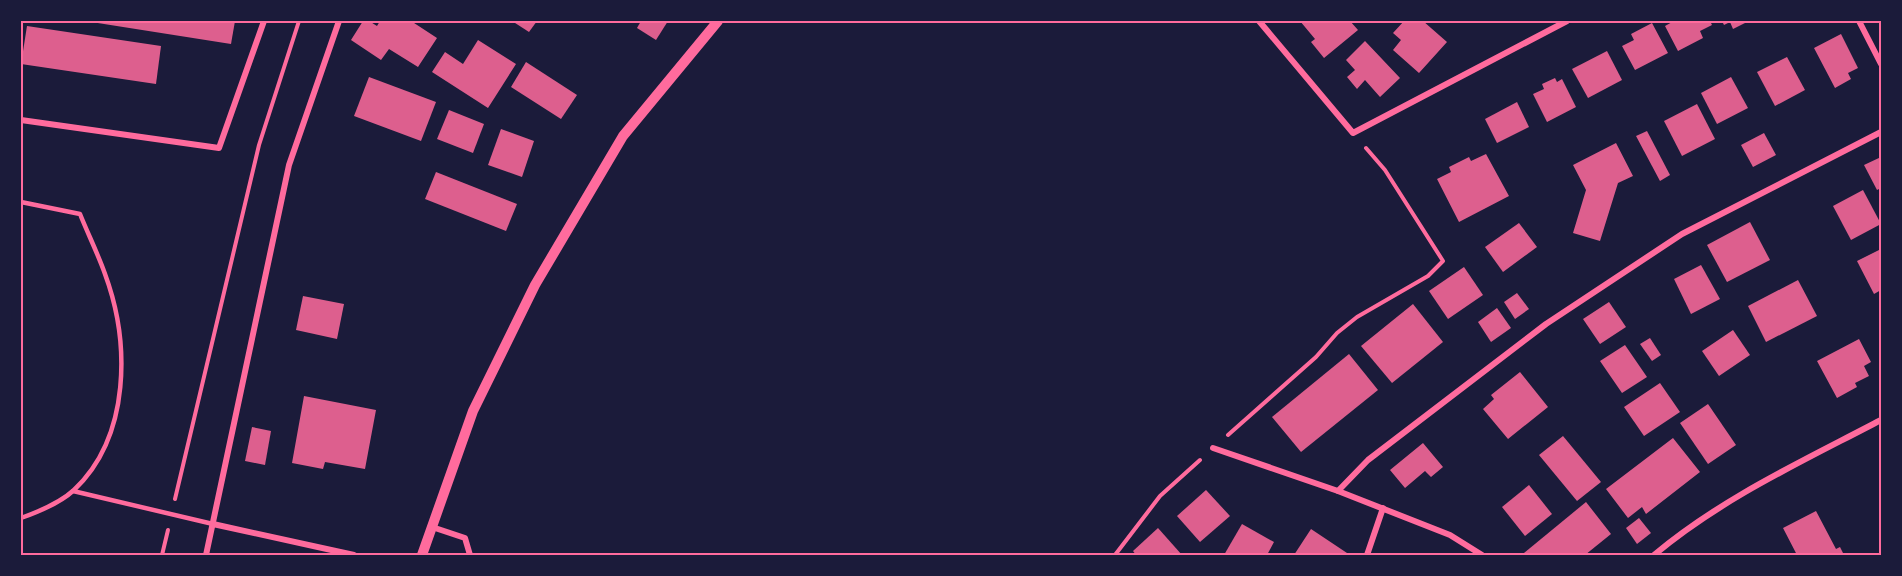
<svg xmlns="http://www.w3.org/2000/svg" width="1902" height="576" font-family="Manrope,sans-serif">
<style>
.building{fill:#dd5f8e}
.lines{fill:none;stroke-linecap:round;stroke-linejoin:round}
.path{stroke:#ff6b9d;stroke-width:4}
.service{stroke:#ff6b9d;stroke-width:4.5}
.minor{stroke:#ff6b9d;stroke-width:6}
.tertiary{stroke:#ff6b9d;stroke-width:10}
.neatline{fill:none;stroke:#ff6b9d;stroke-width:2}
</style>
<rect width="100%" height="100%" fill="#1b1b3a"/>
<g class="building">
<polygon points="85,21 235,21 231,44"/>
<polygon points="363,21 369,21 377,26 380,21 411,21 437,38 418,67 389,49 381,60 351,40"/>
<polygon points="512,21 537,21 529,32"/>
<polygon points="641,21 668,21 656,40 637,28"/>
<polygon points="1300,21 1350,21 1358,30 1324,58 1311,42 1315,39"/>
<polygon points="1404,21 1423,21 1447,42 1419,73 1393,50 1401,40 1393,33"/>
<polygon points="1674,21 1710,21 1712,25 1700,31 1703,38 1678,51 1665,26"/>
<polygon points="1722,21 1749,21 1733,29 1730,22 1724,25"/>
<polygon points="1652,23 1668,53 1635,70 1622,46 1634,40 1631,34"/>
<polygon points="27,26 161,46 156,84 21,64"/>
<polygon points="1841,34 1858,68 1848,73 1851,79 1835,88 1814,48"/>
<polygon points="478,40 516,64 488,108 432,72 445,52 463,64"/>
<polygon points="1365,41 1400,78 1380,97 1365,80 1357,89 1347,77 1355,70 1346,60"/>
<polygon points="1607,51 1622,80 1588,98 1572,69"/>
<polygon points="1787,57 1805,90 1775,106 1757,72"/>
<polygon points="526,62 577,95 561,119 511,87"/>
<polygon points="369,77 436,102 421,141 354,116"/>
<polygon points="1731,77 1748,108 1717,124 1701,93"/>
<polygon points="1555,78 1557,82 1562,79 1576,107 1547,122 1533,94 1544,89 1542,84"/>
<polygon points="1517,102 1529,127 1497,143 1485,119"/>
<polygon points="1697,104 1715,139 1682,156 1664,121"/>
<polygon points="449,110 484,124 473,153 437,139"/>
<polygon points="501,129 534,141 522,177 488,165"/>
<polygon points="1647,131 1670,175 1660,181 1636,136"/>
<polygon points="1764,133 1776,155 1753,167 1741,145"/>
<polygon points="1616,143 1633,176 1618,183 1600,241 1573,233 1586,190 1573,165"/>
<polygon points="1486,154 1509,196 1459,222 1437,179 1451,172 1449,167 1469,157 1471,161"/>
<polygon points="1881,157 1881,188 1877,190 1864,165"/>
<polygon points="436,172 517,204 506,231 425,199"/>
<polygon points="1863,190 1881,224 1851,240 1833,206"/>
<polygon points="1750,222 1770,260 1727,282 1707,245"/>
<polygon points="1519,223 1537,247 1503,272 1485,247"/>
<polygon points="1881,249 1881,290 1874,294 1857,261"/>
<polygon points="1701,265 1720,299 1691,314 1674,279"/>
<polygon points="1464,267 1483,295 1448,319 1429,291"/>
<polygon points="1798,280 1817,316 1766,342 1748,306"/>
<polygon points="1517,293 1529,309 1515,319 1504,302"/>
<polygon points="303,296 344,304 337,339 296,330"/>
<polygon points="1609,302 1626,327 1600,344 1583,319"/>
<polygon points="1413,304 1443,342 1392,383 1361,346"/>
<polygon points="1497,308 1511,328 1491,342 1478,322"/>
<polygon points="1733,330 1750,355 1719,376 1702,351"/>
<polygon points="1650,338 1661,355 1652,361 1640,344"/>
<polygon points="1859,339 1871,362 1864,366 1869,376 1855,383 1857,387 1837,398 1817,361"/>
<polygon points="1625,345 1647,377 1622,393 1600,361"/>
<polygon points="1349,354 1378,390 1301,452 1272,417"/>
<polygon points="1520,372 1548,407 1508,439 1483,409 1494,399 1491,395"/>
<polygon points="1660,383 1680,412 1644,436 1624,407"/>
<polygon points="304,396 376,410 365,469 325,462 323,469 292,463"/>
<polygon points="1708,404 1736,445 1708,464 1680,423"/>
<polygon points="252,427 271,431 265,465 245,461"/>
<polygon points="1563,436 1601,482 1577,501 1539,455"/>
<polygon points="1673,438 1700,472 1646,514 1642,507 1628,518 1606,489"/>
<polygon points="1423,443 1443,467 1431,477 1425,471 1405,488 1390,470"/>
<polygon points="1529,485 1552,514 1525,536 1502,507"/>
<polygon points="1206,490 1230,516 1200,542 1177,516"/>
<polygon points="1586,502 1611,534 1585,555 1526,555 1524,553"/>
<polygon points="1816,511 1836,549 1840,547 1844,555 1797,555 1783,528"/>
<polygon points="1639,518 1651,533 1637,544 1626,528"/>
<polygon points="1242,524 1274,542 1267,555 1224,555"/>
<polygon points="1158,528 1182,555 1136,555 1133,551"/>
<polygon points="1311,529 1350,555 1294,555"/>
</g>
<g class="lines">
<g class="path">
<polyline points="1228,435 1316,357 1337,333 1357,317 1428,276 1443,261 1385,170 1366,148"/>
<polyline points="175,499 259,145 299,21"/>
<polyline points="162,555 168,530"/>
<polyline points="1115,555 1160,496 1200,460"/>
</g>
<g class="service">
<path d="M21,202L80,214C88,234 98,254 105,274C130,342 131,436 74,490C60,503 38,512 21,518"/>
<polyline points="73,491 213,524"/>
</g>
<g class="minor">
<polyline points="1259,21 1353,133 1567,21"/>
<polyline points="1859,21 1881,64"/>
<polyline points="21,120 219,148 264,21"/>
<polyline points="1213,448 1338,491"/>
<polyline points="213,524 354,555"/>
<polyline points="432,527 465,538 470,555"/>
<polyline points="206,555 289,165 339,21"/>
<polyline points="1367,555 1383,508"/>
<polyline points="1482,555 1450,535 1338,491 1368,460 1546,324 1682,234 1881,132"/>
<path d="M1654,555C1722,498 1803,461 1881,420"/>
</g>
<polyline class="tertiary" points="422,555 473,411 535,285 623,136 718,21"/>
</g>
<rect width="1902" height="576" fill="none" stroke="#1b1b3a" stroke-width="45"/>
<rect x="22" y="22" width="1858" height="532" class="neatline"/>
</svg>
